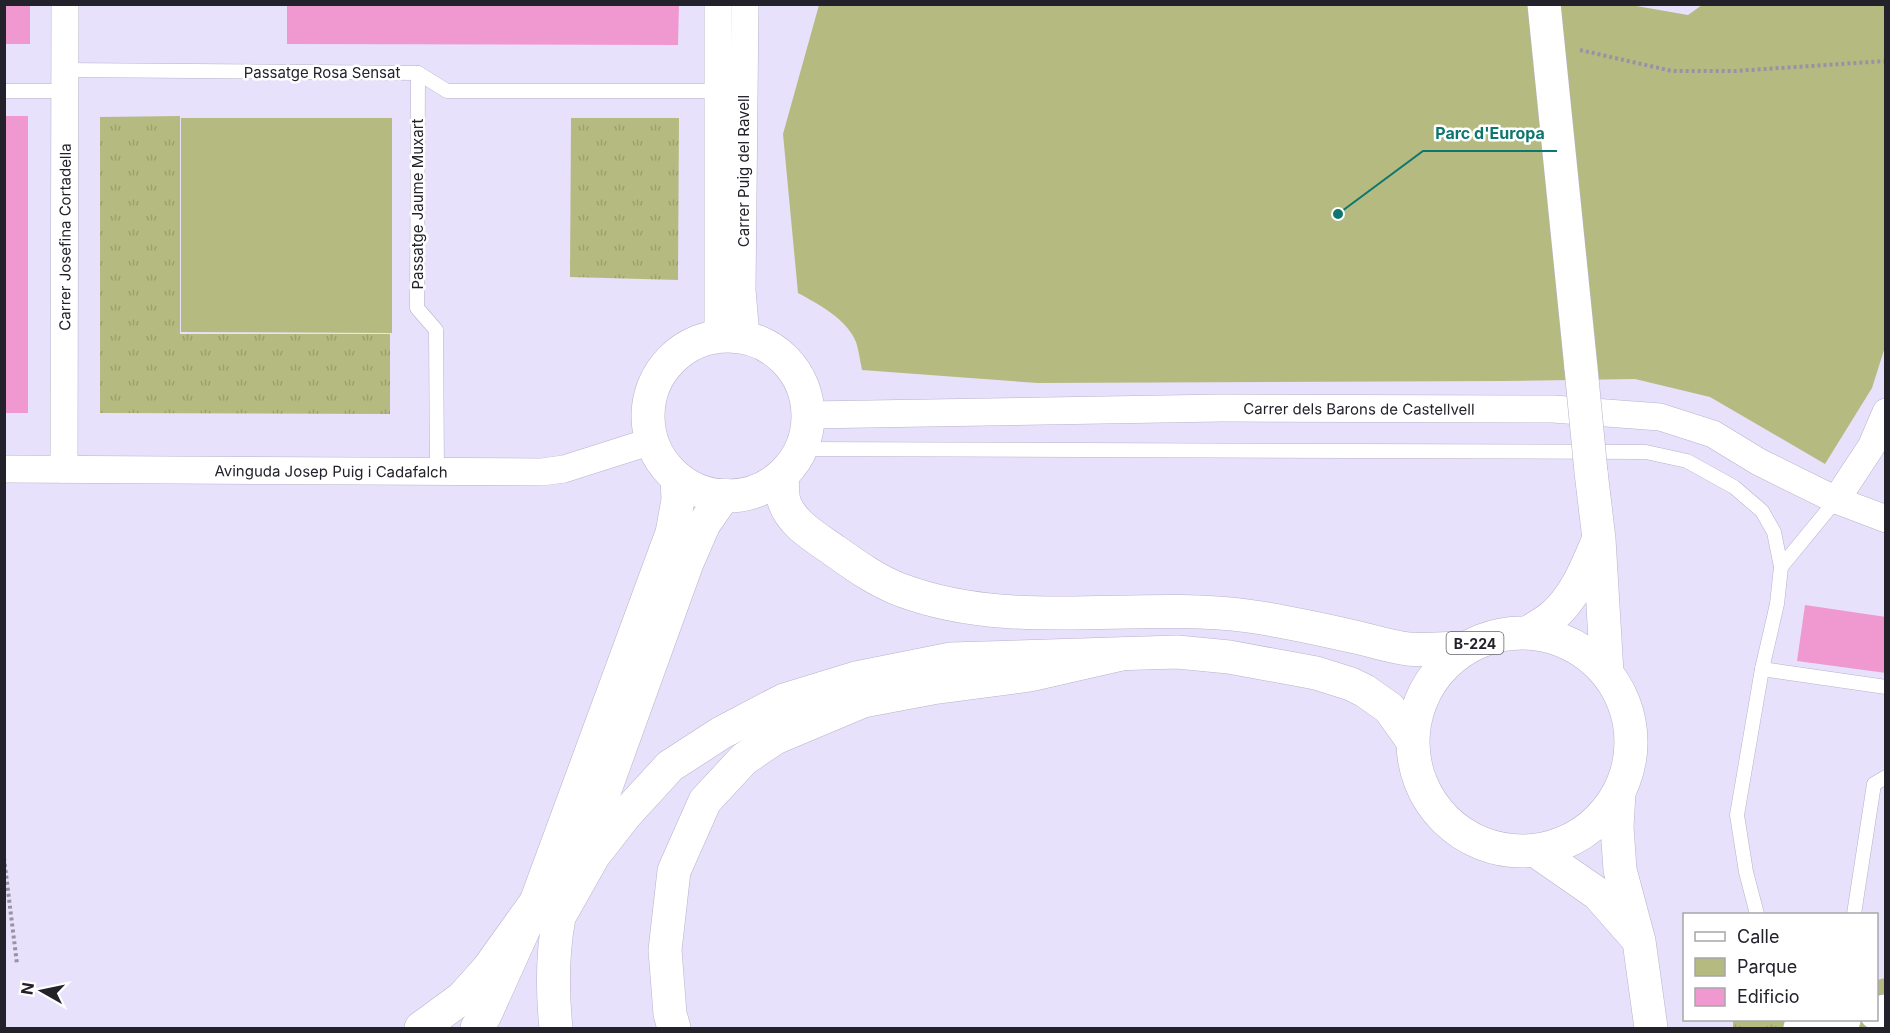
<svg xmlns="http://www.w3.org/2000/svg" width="1890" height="1033" font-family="Inter,sans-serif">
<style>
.grass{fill:url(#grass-tufts)}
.park{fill:#b5bb80}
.building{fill:#f099d1}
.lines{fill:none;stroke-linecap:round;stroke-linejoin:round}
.service-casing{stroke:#b8b2ca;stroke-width:15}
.minor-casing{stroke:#b8b2ca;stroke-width:28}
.secondary-casing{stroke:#b8b2ca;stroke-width:34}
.primary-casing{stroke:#b8b2ca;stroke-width:34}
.motorway-casing{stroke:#b8b2ca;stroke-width:34}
.path{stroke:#9792a5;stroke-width:4;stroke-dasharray:3 3;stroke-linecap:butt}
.service{stroke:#fff;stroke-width:14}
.minor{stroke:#fff;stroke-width:27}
.secondary{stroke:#fff;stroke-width:33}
.primary{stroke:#fff;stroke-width:33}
.motorway{stroke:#fff;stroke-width:33}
.secondary-bridge-casing{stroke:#b8b2ca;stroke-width:34;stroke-linecap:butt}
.secondary-bridge{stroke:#fff;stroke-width:33}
.labels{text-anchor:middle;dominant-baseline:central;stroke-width:5;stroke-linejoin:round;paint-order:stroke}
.shield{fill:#fff;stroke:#65646a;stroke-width:1.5}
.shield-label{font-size:14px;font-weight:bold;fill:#23212a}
.street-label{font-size:15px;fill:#23212a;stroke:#fff}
.leader{fill:none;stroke:#0f766e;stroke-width:2}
.callout-dot{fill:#0f766e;stroke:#fff;stroke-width:2}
.callout-label{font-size:16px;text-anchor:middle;font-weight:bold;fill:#0f766e;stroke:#fff;stroke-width:5;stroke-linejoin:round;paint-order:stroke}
</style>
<defs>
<pattern id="grass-tufts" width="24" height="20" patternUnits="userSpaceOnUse" patternTransform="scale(1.5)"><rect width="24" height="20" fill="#b5bb80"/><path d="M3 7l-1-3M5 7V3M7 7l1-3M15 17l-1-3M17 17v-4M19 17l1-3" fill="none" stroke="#9ba06f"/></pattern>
</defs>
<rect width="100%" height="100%" fill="#e8e1fb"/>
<g class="grass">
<polygon points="180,116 180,334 390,334 390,414 100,413 100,117"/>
<polygon points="571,118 679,118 678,280 570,277"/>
<polygon points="1885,978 1885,1028 1733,1028 1733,1020 1876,1020 1877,980"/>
</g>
<g class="park">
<path d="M1625,4L1688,15L1702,5H1885V347L1872,388L1825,464L1710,397L1635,379L1503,381L1038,383L862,370C860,361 859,351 856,342C847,319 818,304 798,293L783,134L819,5Z"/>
<polygon points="181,118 392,118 392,333 181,332"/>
</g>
<g class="building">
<rect x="4" y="4" width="26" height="40"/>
<polygon points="287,4 679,4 678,45 287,44"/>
<rect x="4" y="116" width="24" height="297"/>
<polygon points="1805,605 1886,617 1886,673 1797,661"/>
</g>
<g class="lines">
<g class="service-casing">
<g id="service">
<polyline points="65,70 418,73 447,91 718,91"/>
<polyline points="418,73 417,308 436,330 437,471"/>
<polyline points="4,91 65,91"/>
<polyline points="802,449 1646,452 1687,461 1734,487 1762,511 1774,532 1781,567 1777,604 1762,669 1737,815 1746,872 1757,914"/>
<polyline points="1781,567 1836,500"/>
<polyline points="1762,669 1886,687"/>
<polyline points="1854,914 1874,784 1886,777"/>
</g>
</g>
<g class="minor-casing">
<g id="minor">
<polyline points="718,4 718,336"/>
<polyline points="745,4 742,290 746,337"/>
<path id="s1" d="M809,415L1222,408L1553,409L1660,417L1713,434L1759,462L1836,500L1886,519"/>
<path id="s2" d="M4,469L542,472L564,469L652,441"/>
<path id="s3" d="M64,469L65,4"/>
<polyline points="1836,500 1871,447 1886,412"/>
</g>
</g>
<g class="secondary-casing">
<g id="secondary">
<polyline points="1544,4 1581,368"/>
<polyline points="1591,472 1599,539 1607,673"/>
<path d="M1529,632C1537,627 1546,622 1553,616C1575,597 1586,569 1597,543"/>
</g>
</g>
<g class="primary-casing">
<g id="primary">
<circle cx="728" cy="416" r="80"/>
<path d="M782,478C783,485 782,494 784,501C791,524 817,538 835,551C856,566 877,581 901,590C1013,632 1133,601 1248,616C1284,621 1320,629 1355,637C1373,641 1391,647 1408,649C1426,651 1445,648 1463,648"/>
<circle cx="1522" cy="742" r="109"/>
<polyline points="1619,793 1617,827 1620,870 1639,941 1651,1028"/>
<polyline points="1536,851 1598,894 1634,935"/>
<polyline points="559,917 594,855 626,814 670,766 721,733 784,700 856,678 951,659 1177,652 1229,657 1316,673 1351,684 1365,691 1389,708 1412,740"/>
<polyline points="477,1028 485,1015 536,902 672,533 678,500 677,478"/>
<path d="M556,1028C552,990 552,955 559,917L687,563L704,524L724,495"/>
</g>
</g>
<g class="motorway-casing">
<g id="motorway">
<polyline points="1876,1013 1886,1011"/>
<polyline points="421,1028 462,998 488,969 536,902"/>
<polyline points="674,1028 670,1014 665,950 674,871 705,801 744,759 775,738 863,701 932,688 1030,675 1122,654"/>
<polyline points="1800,1028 1844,1020"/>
</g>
</g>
<g class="path">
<polyline points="1580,50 1672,71 1735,71 1886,61"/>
<polyline points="4,858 17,964"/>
</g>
<use href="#service" class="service"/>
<use href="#minor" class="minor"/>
<use href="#secondary" class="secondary"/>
<use href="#primary" class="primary"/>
<use href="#motorway" class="motorway"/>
<g class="secondary-bridge-casing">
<polyline id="secondary-bridge" points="1581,368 1591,472"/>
</g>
<use href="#secondary-bridge" class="secondary-bridge"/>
</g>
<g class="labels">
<rect class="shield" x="1446.5" y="632" width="57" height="22" rx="4.5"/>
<g class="shield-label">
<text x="1475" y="643">B-224</text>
</g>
<g class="street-label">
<text x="322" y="72">Passatge Rosa Sensat</text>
<text transform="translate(743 171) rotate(-90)">Carrer Puig del Ravell</text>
<text transform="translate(417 204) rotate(-90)">Passatge Jaume Muxart</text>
<text stroke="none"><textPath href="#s3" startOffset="232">Carrer Josefina Cortadella</textPath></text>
<text stroke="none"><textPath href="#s1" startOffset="550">Carrer dels Barons de Castellvell</textPath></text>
<text stroke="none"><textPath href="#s2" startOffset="327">Avinguda Josep Puig i Cadafalch</textPath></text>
</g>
</g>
<path class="leader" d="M1338 214L1423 151H1557"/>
<circle class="callout-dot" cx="1338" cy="214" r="6"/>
<g class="callout-label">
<text x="1490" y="139">Parc d'Europa</text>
</g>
<rect width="1890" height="1033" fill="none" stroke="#23212a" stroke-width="12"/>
<rect x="1683" y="913" width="195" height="108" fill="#ffffff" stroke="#a7a6aa" stroke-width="1.5"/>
<rect x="1695" y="932" width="30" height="9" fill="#ffffff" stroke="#a7a6aa" stroke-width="1.5"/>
<text x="1737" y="943" font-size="18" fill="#23212a">Calle</text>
<rect x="1695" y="958" width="30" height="18" fill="#b5bb80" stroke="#a7a6aa" stroke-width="1.5"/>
<text x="1737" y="973" font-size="18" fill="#23212a">Parque</text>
<rect x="1695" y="988" width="30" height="18" fill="#f099d1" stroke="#a7a6aa" stroke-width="1.5"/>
<text x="1737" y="1003" font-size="18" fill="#23212a">Edificio</text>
<g transform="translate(42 991) rotate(279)" stroke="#ffffff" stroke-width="4.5" paint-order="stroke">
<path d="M0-4.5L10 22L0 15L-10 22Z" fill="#23212a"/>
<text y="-9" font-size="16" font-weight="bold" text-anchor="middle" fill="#23212a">N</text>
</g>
</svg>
